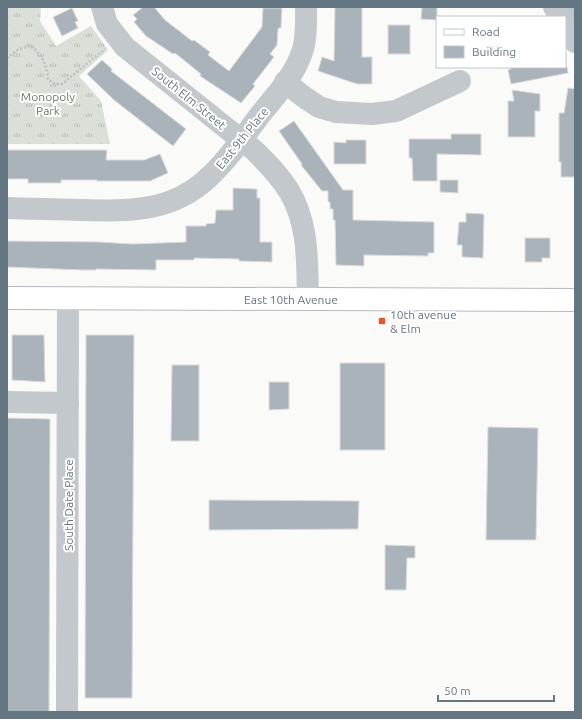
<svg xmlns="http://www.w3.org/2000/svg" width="582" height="719" font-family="Ubuntu,sans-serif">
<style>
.grass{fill:url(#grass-tufts)}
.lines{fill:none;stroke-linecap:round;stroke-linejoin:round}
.canal{stroke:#bbc7cb;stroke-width:16}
.building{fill:#aab3b9;stroke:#dcdcda}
.major-casing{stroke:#b5babe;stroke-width:24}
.path{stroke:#bbbfc2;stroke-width:2.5;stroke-dasharray:2 2;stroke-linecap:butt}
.minor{stroke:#c3c8cc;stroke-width:22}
.major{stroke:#fff;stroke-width:22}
.poi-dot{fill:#e4572e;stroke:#fff;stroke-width:1.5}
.labels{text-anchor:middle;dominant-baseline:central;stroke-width:4;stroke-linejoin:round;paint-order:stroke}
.park-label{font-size:12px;fill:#687a64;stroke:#fff}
.street-label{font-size:12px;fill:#657683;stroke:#fff}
.poi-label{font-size:12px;fill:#657683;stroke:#fff;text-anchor:start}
</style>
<defs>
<pattern id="grass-tufts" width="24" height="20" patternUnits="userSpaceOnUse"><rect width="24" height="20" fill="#dadfd7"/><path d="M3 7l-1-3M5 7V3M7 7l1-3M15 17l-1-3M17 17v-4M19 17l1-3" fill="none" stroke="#b4b9b4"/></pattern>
</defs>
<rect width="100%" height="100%" fill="#fafaf8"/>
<polygon class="grass" points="7,7 41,7 40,21 56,46 91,26 108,50 79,76 101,101 110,144 7,144"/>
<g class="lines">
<polyline class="canal" points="566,7 575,21"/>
</g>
<g class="building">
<polygon points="143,7 154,7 165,20 192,41 194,40 210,52 208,55 229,71 262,27 263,8 282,8 281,28 279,28 278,29 277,45 270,54 274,57 253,84 255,86 241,103 200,76 201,74 175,53 173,54 146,36 134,22 137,19 133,15"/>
<polygon points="335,7 362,7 362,57 372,57 372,84 357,84 318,71 322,57 334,61"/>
<polygon points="422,7 437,7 437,20 421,19"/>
<polygon points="72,8 78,21 75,22 78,28 62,36 53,17"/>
<rect x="388" y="25" width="22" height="29"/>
<polygon points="102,60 112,69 111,71 186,129 173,146 114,100 87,74"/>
<polygon points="510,67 567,67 568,73 511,84 508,70 511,69"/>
<polygon points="568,88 575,89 575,177 561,177 561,162 559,162 559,113 564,113"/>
<polygon points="512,90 540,94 540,111 535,111 535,137 508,137 508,101 514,101"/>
<polygon points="294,121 343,190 353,190 353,220 434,222 434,253 428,253 428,256 364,255 364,266 336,265 335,220 333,220 333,209 330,209 330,202 328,202 328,191 322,191 301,165 302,164 279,131"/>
<polygon points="451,134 481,134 481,155 437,154 437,181 413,181 412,158 409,158 409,139 451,139"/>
<polygon points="346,140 366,140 366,164 334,164 334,142 346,143"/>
<polygon points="7,150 107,150 106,160 144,160 160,154 168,173 150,181 97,181 97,180 61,180 61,183 28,183 28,179 7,179"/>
<polygon points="440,180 458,180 458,193 440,192"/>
<polygon points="233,188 257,189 257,198 260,198 260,242 272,242 272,262 239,261 239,259 194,258 194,260 156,260 156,270 96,269 96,270 82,270 7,267 7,241 99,242 132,244 186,242 186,226 206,226 206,224 215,223 216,210 233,210"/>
<polygon points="466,213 483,214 484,215 483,258 463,257 462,256 462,245 457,245 459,222 466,222"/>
<polygon points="525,238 550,238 550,258 542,258 542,262 525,262"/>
<polygon points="12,335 44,335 45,382 12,380"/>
<polygon points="86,335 134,335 132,698 85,698"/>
<rect x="340" y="363" width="45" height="87"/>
<polygon points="172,365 199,365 199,441 171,441"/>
<polygon points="269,382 289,382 289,409 269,410"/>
<polygon points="7,418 50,419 49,712 7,712"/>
<polygon points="488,427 538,428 536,540 486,540"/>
<polygon points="209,500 359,501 358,529 209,530"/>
<polygon points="385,545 415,546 415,558 407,558 406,590 385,590"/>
</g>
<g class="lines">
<g class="major-casing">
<polyline id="major" points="7,298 575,300"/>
</g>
<path class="path" d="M7,58L19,49L31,46C42,55 47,65 48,79L55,84H62L105,49"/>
<g class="minor">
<path d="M102,7L107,24L125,47L255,151C267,163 280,176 289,191C309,224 307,262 308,299"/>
<polyline points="554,7 560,17"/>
<polyline points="565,26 575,42"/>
<polyline points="285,82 304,97 319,107 336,112 372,114 396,111 460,81"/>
<path d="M7,208C31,209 56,209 80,210C127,211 171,213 208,178C228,160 244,136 260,115C276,95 296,74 303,49C307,36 306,21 306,7"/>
<polyline points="7,402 68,403"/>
<polyline points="67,712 68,299"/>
</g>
<use href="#major" class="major"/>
</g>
<rect class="poi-dot" x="378" y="317" width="8" height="8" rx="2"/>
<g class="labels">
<g class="park-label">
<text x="48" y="96">Monopoly<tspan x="48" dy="14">Park</tspan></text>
</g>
<g class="street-label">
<text transform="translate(189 98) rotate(39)">South Elm Street</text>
<text transform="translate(242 138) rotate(-51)">East 9th Place</text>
<text x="291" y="299">East 10th Avenue</text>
<text transform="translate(68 505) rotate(-90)">South Date Place</text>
</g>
<g class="poi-label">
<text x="390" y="314">10th avenue<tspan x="390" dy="14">&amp; Elm</tspan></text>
</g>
</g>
<rect width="582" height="719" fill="none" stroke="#657683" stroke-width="16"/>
<rect x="436" y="16" width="130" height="52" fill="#ffffff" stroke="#c1c8cd"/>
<rect x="444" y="29" width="20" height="6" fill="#ffffff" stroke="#c1c8cd"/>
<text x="472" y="36" font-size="12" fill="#657683">Road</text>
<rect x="444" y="46" width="20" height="12" fill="#aab3b9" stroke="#c1c8cd"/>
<text x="472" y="56" font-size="12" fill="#657683">Building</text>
<path d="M438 695v6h116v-6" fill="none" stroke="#657683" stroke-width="2"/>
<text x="444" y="695" font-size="12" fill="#657683" stroke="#ffffff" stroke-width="3" paint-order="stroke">50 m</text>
</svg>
